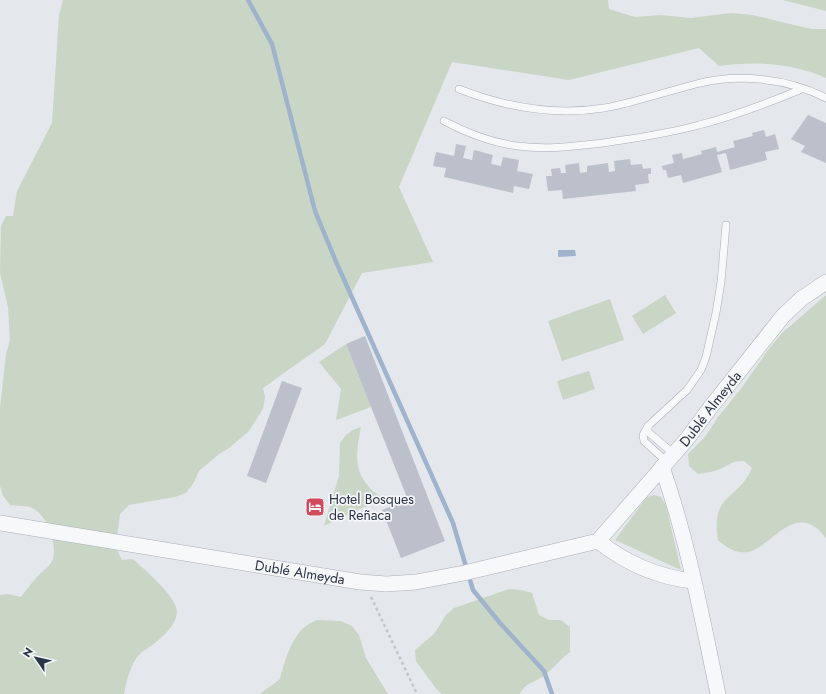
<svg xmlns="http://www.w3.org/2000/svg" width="826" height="694" font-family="Jost,sans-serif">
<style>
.green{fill:#c9d6c5}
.water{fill:#9fb4cc}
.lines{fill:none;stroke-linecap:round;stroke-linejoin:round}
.stream{stroke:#9fb4cc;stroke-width:4.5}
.building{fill:#bbc0ca}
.lane-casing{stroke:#a9aeb7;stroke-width:8}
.street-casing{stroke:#a9aeb7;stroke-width:16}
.path{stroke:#c2c5cb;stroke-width:2.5;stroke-dasharray:3 3;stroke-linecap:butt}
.lane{stroke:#f7f8fa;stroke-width:7}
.street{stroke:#f7f8fa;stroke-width:15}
.labels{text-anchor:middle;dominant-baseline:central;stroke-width:3.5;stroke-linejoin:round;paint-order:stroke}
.street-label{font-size:14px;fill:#2b3445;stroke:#f4f6f9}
.poi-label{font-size:14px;fill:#2b3445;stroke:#f4f6f9;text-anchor:start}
</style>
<rect width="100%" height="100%" fill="#e4e7ec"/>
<g class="green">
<path d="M63,0H608L609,9L635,17L661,15L691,18L731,13L753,15L811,29H826V78C792,63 755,61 719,66L699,48L569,80L452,62L399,187L433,262L362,273L325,344L263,388L265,397L263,409L249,431L229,448L219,454L199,471L193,484L186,493L175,497L129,505L120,514L117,538V550L122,560L133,559C144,569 172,593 176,607C181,622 162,638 151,646C147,649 142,651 139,655C131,663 126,682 124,694H0V595L8,594L21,597C26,590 31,584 37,577C42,571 50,567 53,559C57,543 48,517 34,509C28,505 17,506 10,505L3,496L0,486V408L6,354L10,340L8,307L0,273L1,226L6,216H13L17,191L52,123L59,15Z"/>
<polygon points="783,0 826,0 826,11"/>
<polygon points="665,295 676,313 643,334 632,316"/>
<path d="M826,295V538C823,535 819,529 815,527C786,508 766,557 740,552C731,551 724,545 718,540C710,493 738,501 752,468L744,461C731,461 731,464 720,469C712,472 706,473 698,474L689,466L688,454L705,437L718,417L740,390L768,350L782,333Z"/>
<polygon points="610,299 624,340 562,361 548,321"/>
<polygon points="346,344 371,407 336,420 341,389 319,362"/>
<polygon points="589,371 595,389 563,400 557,381"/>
<path d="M361,427C357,448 352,469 369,487C373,492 379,495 383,499L353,512L324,526L339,476L340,443L346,435L353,430Z"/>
<polygon points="654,495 661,497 666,506 681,570 615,540 647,497"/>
<path d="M509,589L521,590L532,593L539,615L549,620H561L570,627V652C560,659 554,668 545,675C536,682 524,683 520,694H442L437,690L416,661L415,650L434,634L446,615L454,608Z"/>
<path d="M317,620L341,621L352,626L359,635L366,658L388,694H260L280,679C284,662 292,636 306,626C309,623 314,622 317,620Z"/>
</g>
<polygon class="water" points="558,250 575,250 576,256 558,257"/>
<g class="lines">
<polyline class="stream" points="248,0 272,44 315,211 337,264 453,523 473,590 500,623 544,671 552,694"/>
</g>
<g class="building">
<polygon points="808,115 826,123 826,163 801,152 805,146 791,139"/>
<polygon points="764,130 766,137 775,134 779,149 765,152 767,160 730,170 726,153 717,155 722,172 683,183 681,175 668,178 666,170 663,170 662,166 674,163 672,155 682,153 683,159 702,154 701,151 716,147 717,152 735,147 733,141 753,136 752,133"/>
<polygon points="456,144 466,146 463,158 472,160 474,150 493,155 491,164 501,166 503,157 519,160 517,171 533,174 529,189 514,186 513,193 444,177 446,168 433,166 436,152 454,156"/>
<polygon points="630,159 631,165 642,164 643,169 651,168 651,174 648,174 649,183 635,185 636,191 563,199 562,190 548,191 546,176 552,176 551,169 560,168 561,173 566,173 565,165 579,163 580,173 587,172 587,166 608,163 609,172 615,171 614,161"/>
<polygon points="365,336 445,541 401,558 382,510 408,500 346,344"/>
<polygon points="282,381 302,388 266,483 247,476"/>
</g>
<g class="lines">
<g class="lane-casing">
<g id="lane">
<path d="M459,89C505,107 554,116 604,108C613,107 622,104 631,102C653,96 674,90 696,84C737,73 788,78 826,98"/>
<path d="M444,121C467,133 492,143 518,146C547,150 575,146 603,143C635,138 667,134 699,125C734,116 768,103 802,89"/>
<polyline points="648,426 648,432 674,454"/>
<polyline points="667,462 644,441 643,435 648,426 687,390 701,370 706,357 716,313 721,282 726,225"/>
</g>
</g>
<g class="street-casing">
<g id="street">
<path d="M662,467C688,541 702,618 718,694"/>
<path id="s1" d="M0,523L360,582L386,584L416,582L464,573L598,541L687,439L710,408L783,316L801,299L826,282"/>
<path d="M598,541C627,564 657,577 693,581"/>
</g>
</g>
<polyline class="path" points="371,597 417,694"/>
<use href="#lane" class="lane"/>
<use href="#street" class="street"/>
</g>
<defs>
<g id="hotel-square" transform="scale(1)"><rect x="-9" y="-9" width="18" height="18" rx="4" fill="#d1495b" stroke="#f4f6f9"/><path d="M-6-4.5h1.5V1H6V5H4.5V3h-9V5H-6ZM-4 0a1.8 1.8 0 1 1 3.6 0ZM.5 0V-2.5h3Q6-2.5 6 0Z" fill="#fff"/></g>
</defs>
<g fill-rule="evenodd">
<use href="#hotel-square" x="315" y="507"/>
</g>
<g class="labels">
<g class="street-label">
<text stroke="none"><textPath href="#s1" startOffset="781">Dublé Almeyda</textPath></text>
<text stroke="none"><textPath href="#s1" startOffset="304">Dublé Almeyda</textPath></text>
</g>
<g class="poi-label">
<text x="329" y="499">Hotel Bosques<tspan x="329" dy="16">de Reñaca</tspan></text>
</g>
</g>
<g transform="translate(36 658) rotate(304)" stroke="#f4f6f9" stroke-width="3" paint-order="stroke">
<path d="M0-3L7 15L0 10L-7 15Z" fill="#2b3445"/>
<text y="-6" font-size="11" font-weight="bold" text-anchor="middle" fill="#2b3445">N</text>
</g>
</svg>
